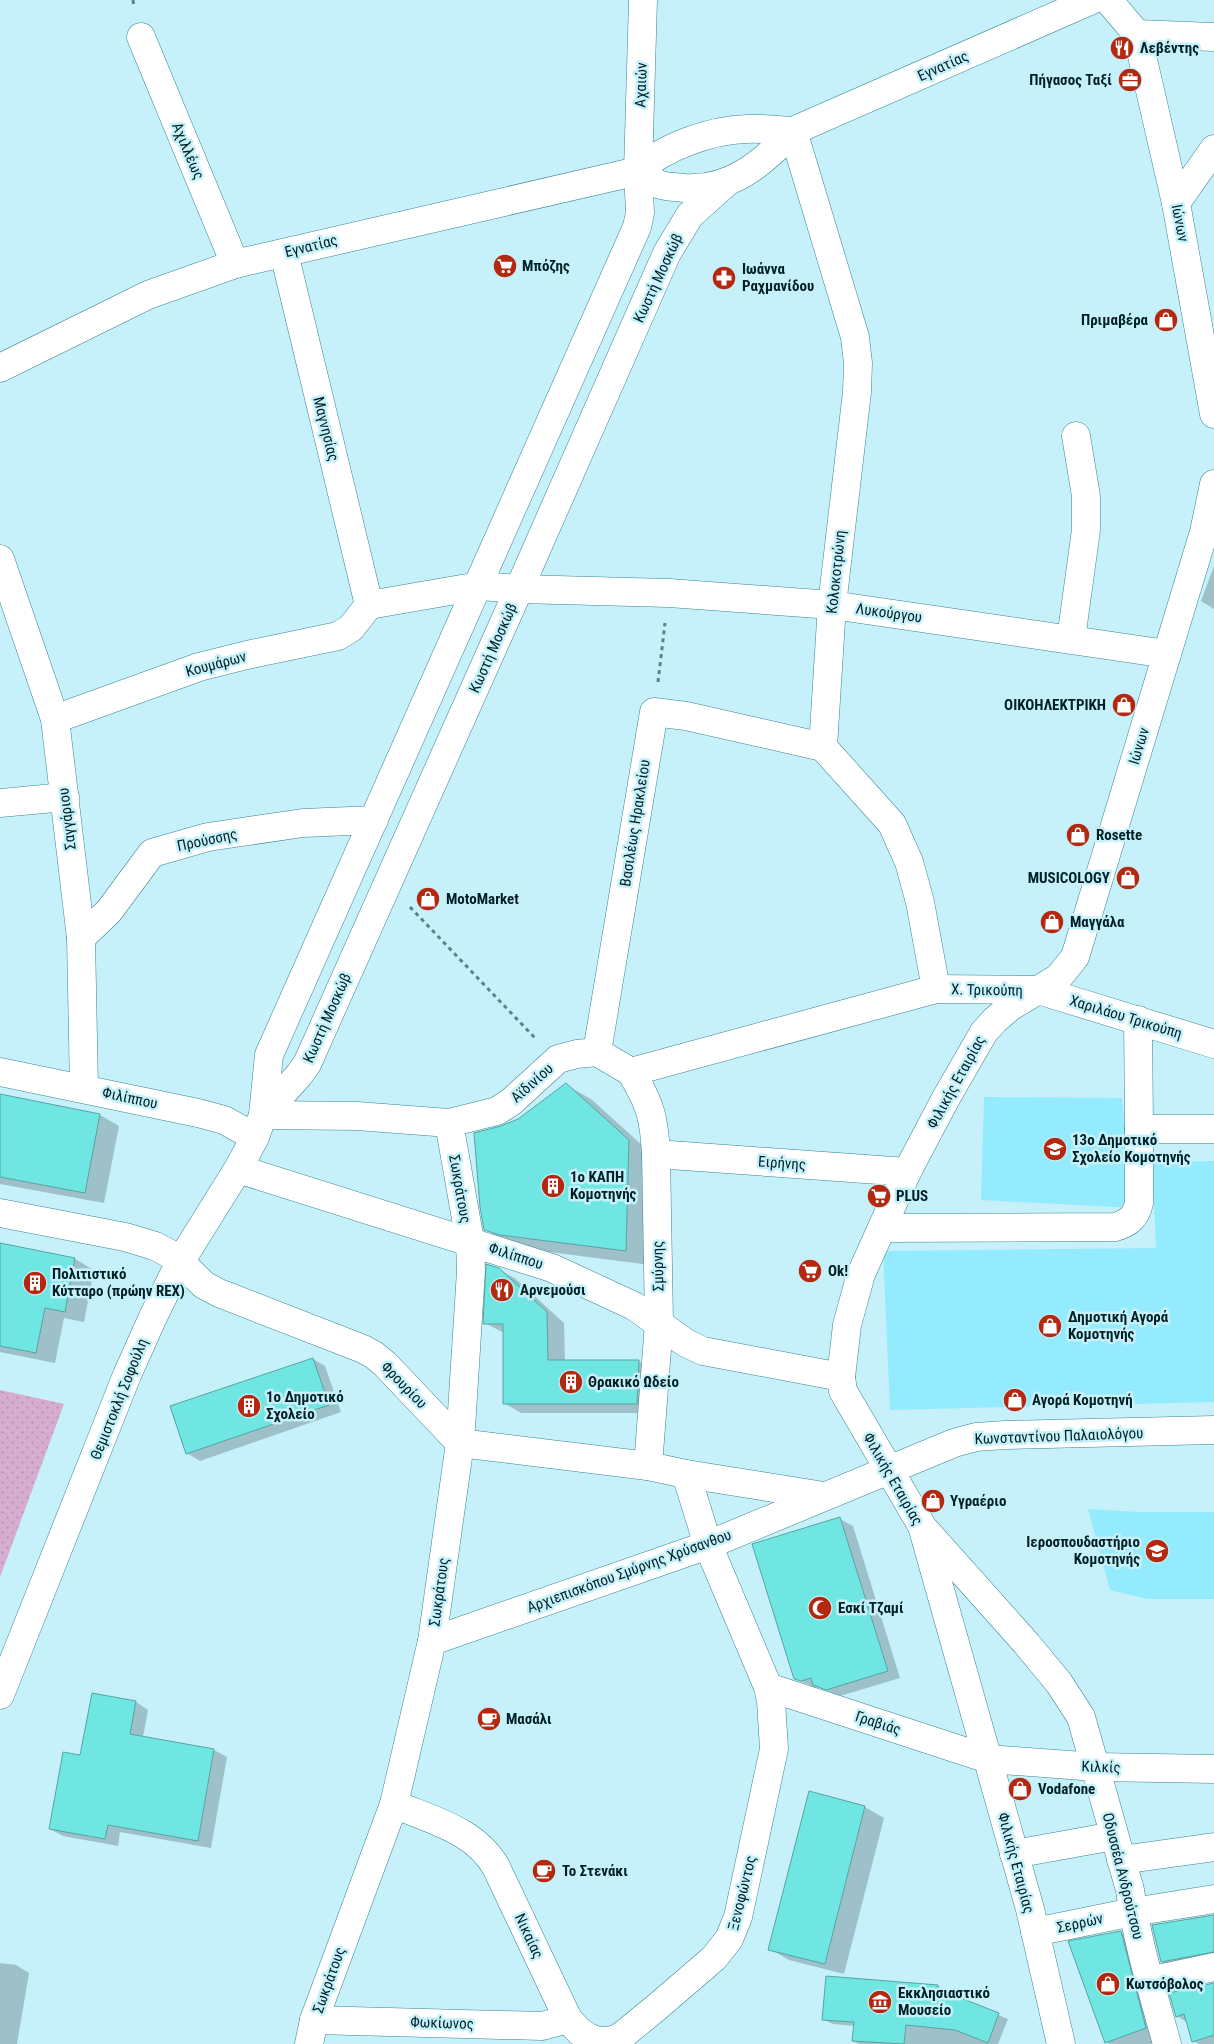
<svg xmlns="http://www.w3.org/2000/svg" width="1214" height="2044" font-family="'Roboto Condensed',sans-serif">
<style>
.built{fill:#94ebfd}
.grass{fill:url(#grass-dots)}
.shadow{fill:#0003}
.building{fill:#70e6e2;stroke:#56a4a1}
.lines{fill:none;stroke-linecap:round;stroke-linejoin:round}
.minor-casing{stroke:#388492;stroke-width:29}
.major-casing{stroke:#388492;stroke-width:29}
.path{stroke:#5d8289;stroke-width:3;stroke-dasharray:4 4;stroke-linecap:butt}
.minor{stroke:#fff;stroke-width:28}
.major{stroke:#fff;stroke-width:28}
.labels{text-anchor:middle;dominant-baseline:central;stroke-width:5;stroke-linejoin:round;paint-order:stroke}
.poi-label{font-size:15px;font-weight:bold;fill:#002025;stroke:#c6f1fa;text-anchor:start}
.street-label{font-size:15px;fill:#002025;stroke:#c6f1fa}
</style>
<defs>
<pattern id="grass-dots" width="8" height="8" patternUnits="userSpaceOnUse" patternTransform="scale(1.25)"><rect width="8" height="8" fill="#d6accf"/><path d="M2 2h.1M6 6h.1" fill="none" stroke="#b694b2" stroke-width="1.8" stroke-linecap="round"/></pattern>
</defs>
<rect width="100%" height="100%" fill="#c6f1fa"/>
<g class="built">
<polygon points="984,1097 1122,1098 1132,1208 981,1200"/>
<polygon points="1214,1161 1214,1402 890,1410 883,1251 1156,1248 1152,1162"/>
<polygon points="1088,1509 1139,1512 1214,1512 1214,1599 1147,1599 1110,1590"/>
</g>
<polygon class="grass" points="0,1390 64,1404 0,1577"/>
<g class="shadow">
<polygon points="1214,566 1214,609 1201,601"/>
<polygon points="566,1085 591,1099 653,1155 650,1265 526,1249 510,1244 485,1229 519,1120"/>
<polygon points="0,1096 100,1115 119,1126 104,1203 0,1184"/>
<polygon points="0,1245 75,1259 94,1270 84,1322 64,1318 55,1363 0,1352"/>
<polygon points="498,1269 516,1279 564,1323 565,1362 638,1361 655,1371 654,1413 521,1413 504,1403 504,1333 485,1323"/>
<polygon points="313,1359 325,1366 341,1412 200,1461 187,1453"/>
<polygon points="840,1519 853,1526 900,1678 840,1696 818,1687 815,1688 806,1683 806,1684 795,1678"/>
<polygon points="136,1702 148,1710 143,1737 214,1750 227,1757 211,1848 120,1832 118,1846 63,1836 50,1829 81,1756"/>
<polygon points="810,1793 865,1807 884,1818 844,1974 789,1960 770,1949"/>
<polygon points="1214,1916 1214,1960 1174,1969 1162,1962"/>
<polygon points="1121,1932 1140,1944 1165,2039 1150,2044 1110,2044 1106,2042"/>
<polygon points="0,1963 16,1965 29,1973 17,2044 0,2044"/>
<polygon points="1214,1984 1214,2044 1199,2044 1193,2041 1188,2023 1177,2016"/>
<polygon points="938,1986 947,1992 947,1994 1008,2019 998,2044 859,2044 853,2041 855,2026 833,2024 823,2019"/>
</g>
<g class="building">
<polygon points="566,1083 629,1140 626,1251 500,1235 484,1230 480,1207 474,1133 501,1126 518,1119"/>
<polygon points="0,1094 100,1114 85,1193 0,1177"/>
<polygon points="0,1243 75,1258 65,1312 45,1308 36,1353 0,1346"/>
<polygon points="486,1264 499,1268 547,1312 548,1360 639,1360 637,1404 503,1404 503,1324 483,1324"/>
<polygon points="313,1358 329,1405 186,1454 170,1406"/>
<polygon points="840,1517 888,1671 826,1690 813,1685 811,1678 801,1681 794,1679 752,1544"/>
<polygon points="92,1693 136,1701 130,1734 214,1749 198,1841 108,1825 105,1839 49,1829 63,1752 80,1755"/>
<polygon points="809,1791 865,1806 825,1964 768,1950"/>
<polygon points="1214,1915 1214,1952 1161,1962 1152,1925"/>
<polygon points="1121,1931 1146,2028 1105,2043 1068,1941"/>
<polygon points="826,1976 938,1985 938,1989 999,2013 988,2043 955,2030 906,2025 904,2044 852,2041 854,2022 822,2020"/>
<polygon points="1214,1983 1214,2035 1192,2042 1184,2014 1176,2017 1169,1993"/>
</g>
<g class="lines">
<g class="minor-casing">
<g id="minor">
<polyline points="1108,0 1137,34 1176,203 1214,414"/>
<polyline points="1137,34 1214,37"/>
<polyline points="141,37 235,264"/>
<polyline points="793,131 855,337 858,363 857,392 832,605 823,747 892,824 909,862 920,902 936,989"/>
<polyline points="638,171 643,0"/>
<polyline points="1176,203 1214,149"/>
<polyline points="284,253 369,605"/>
<polyline points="0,559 55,719 81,938 84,1088"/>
<polyline points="369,605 479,586 519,589 669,593 832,605 1167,654"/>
<polyline points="1071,639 1086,530 1086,496 1076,436"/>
<polyline points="55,719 199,667 247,655 338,636 351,628 369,605"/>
<polyline points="0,803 65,797"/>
<polyline points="81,938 109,911 152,853 208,837 303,823 374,820"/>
<polyline points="1138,1020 1139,1129"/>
<polyline points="597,1052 654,712 686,716 823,747"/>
<polyline points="0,1072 198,1113 224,1120 255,1137"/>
<path d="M631,1072C650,1104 654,1116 656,1154L659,1323L648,1466"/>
<polyline points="263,1115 357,1116 449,1123 497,1111 511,1102 558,1059 577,1054 597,1052 631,1072 936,989 1038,990 1214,1044"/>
<polyline points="656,1154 907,1172"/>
<polyline points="238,1169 552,1268 634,1306 686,1343 703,1351 841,1377"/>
<polyline points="0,1213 125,1237 155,1246 174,1256 204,1285 219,1293 363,1349 374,1355 385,1364 460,1443 648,1466 686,1474 824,1496"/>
<path d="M883,1228L1115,1227C1129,1223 1136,1217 1139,1203V1129H1214"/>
<path d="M926,1531L1026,1643L1059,1683L1081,1717L1130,1890C1137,1942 1153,1993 1167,2044"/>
<polyline points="432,1641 708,1545 954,1443 976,1437 1005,1435 1214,1430"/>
<polyline points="768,1687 988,1759 1096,1767 1214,1769"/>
<path d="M394,1804C431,1820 475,1830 496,1867L568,2019L579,2031L588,2037L598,2041H609L619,2038L657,2007L714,1958L729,1939L738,1917L774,1749L771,1701L768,1687L708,1545L686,1474"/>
<polyline points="1014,1854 1114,1836"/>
<polyline points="1121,1860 1214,1847"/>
<polyline points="1035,1932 1133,1912 1214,1899"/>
<polyline points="1149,1981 1214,1967"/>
<polyline points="314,2020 542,2026 568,2019"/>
<polyline points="309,2044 314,2020 394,1804 432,1641 460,1443 471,1271 470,1241 449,1123"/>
<polyline points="1061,2044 1030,1909 922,1526 843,1391 841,1377 847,1325 861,1274 907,1172 946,1098 984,1032 995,1020 1010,1007 1058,978 1075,957 1204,532 1214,484"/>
</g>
</g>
<g class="major-casing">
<g id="major">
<path d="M638,171C644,175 651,180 658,184C665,187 676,187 684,188C731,191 763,163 793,131L1092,0"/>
<path d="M638,171C663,147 711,130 746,129C762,128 777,130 793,131"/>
<polyline points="0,368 148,295 235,264 638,171"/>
<polyline points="263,1115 299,1075 307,1064 519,589 667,253 690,215 727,182"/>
<polyline points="0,1695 127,1375 153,1317 180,1262 238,1169 255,1137 263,1115 269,1055 637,227 640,213 638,171"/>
</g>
</g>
<g class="path">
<polyline points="133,0 134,7"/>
<polyline points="658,682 665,623"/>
<polyline points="410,907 535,1038"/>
</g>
<use href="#minor" class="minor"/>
<use href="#major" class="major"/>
</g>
<defs>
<g id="restaurant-disc" transform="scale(1.25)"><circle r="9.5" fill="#b52810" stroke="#c6f1fa"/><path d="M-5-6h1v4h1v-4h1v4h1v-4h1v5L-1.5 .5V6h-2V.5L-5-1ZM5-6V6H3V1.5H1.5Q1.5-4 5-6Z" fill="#fff"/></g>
<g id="office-disc" transform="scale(1.25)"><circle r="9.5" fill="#b52810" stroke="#c6f1fa"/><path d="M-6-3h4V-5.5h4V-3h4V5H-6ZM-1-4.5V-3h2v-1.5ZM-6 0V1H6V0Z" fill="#fff"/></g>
<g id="supermarket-disc" transform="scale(1.25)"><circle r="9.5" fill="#b52810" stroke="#c6f1fa"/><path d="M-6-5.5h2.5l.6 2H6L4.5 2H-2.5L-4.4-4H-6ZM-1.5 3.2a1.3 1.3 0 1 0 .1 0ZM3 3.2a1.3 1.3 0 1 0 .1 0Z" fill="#fff"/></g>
<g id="pharmacy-disc" transform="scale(1.25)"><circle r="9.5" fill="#b52810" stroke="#c6f1fa"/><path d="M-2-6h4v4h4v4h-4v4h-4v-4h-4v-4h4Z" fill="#fff"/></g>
<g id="shop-disc" transform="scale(1.25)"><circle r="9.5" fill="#b52810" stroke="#c6f1fa"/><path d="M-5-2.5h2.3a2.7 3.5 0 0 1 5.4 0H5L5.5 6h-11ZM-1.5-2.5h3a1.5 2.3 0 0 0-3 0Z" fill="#fff"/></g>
<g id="school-disc" transform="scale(1.25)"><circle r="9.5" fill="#b52810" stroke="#c6f1fa"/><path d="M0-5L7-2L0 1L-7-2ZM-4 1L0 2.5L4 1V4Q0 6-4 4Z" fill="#fff"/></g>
<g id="building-disc" transform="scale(1.25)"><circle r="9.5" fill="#b52810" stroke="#c6f1fa"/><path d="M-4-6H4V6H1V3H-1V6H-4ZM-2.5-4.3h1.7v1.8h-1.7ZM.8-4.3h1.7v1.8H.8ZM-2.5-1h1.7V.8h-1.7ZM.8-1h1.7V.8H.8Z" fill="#fff"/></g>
<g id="mosque-disc" transform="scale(1.25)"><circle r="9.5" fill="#b52810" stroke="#c6f1fa"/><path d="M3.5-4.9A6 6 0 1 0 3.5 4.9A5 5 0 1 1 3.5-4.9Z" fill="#fff"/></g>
<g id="cafe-disc" transform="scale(1.25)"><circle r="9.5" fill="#b52810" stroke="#c6f1fa"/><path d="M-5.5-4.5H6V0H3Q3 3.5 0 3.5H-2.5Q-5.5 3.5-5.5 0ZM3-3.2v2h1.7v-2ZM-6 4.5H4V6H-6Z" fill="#fff"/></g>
<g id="museum-disc" transform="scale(1.25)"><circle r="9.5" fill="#b52810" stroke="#c6f1fa"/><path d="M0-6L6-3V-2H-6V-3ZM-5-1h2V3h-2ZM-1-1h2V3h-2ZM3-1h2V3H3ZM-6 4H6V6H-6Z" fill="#fff"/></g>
</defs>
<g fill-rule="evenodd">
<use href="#restaurant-disc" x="1122" y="48"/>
<use href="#office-disc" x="1130" y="80"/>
<use href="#supermarket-disc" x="505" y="266"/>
<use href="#pharmacy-disc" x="724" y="278"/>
<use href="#shop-disc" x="1166" y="320"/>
<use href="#shop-disc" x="1124" y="705"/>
<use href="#shop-disc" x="1078" y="835"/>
<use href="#shop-disc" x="1128" y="878"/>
<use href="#shop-disc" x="428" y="899"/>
<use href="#shop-disc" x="1052" y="922"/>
<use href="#school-disc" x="1055" y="1149"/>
<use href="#building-disc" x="553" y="1186"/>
<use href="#supermarket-disc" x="879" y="1196"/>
<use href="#supermarket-disc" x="810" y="1271"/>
<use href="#building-disc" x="35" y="1283"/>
<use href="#restaurant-disc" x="502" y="1290"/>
<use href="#shop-disc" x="1050" y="1326"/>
<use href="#building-disc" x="571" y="1382"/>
<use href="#shop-disc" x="1015" y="1400"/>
<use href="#building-disc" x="249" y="1406"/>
<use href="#shop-disc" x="933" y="1501"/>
<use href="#school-disc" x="1157" y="1551"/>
<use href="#mosque-disc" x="820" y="1608"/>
<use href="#cafe-disc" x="489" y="1719"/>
<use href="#shop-disc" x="1020" y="1789"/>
<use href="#cafe-disc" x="544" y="1871"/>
<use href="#shop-disc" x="1108" y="1984"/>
<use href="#museum-disc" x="880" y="2002"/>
</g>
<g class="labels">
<g class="poi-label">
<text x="1140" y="48">Λεβέντης</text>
<text x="1112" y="80" text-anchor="end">Πήγασος Ταξί</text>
<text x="522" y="266">Μπόζης</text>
<text x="742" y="269">Ιωάννα<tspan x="742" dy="17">Ραχμανίδου</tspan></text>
<text x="1148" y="320" text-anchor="end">Πριμαβέρα</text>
<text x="1106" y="705" text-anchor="end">ΟΙΚΟΗΛΕΚΤΡΙΚΗ</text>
<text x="1096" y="835">Rosette</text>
<text x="1110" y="878" text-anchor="end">MUSICOLOGY</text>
<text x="446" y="899">MotoMarket</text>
<text x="1070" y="922">Μαγγάλα</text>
<text x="1072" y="1140">13ο Δημοτικό<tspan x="1072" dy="17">Σχολείο Κομοτηνής</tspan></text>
<text x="570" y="1177">1ο ΚΑΠΗ<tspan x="570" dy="17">Κομοτηνής</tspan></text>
<text x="896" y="1196">PLUS</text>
<text x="828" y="1271">Ok!</text>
<text x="52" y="1274">Πολιτιστικό<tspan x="52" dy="17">Κύτταρο (πρώην REX)</tspan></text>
<text x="520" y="1290">Αρνεμούσι</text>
<text x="1068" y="1317">Δημοτική Αγορά<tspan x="1068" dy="17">Κομοτηνής</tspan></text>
<text x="588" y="1382">Θρακικό Ωδείο</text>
<text x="266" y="1397">1ο Δημοτικό<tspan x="266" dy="17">Σχολείο</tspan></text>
<text x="1032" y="1400">Αγορά Κομοτηνή</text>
<text x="950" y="1501">Υγραέριο</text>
<text x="1140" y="1542" text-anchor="end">Ιεροσπουδαστήριο<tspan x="1140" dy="17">Κομοτηνής</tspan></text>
<text x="838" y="1608">Εσκί Τζαμί</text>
<text x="506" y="1719">Μασάλι</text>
<text x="1038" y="1789">Vodafone</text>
<text x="562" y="1871">Το Στενάκι</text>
<text x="1126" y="1984">Κωτσόβολος</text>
<text x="898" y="1993">Εκκλησιαστικό<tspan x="898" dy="17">Μουσείο</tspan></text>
</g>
<g class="street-label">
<text transform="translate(943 66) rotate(-24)">Εγνατίας</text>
<text transform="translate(641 85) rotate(-88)">Αχαιών</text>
<text transform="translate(188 151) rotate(67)">Αχιλλέως</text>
<text transform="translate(1180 223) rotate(79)">Ιώνων</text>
<text transform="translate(311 246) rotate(-14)">Εγνατίας</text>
<text transform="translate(658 278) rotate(-65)">Κωστή Μοσκώβ</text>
<text transform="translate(326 429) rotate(76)">Μαγνησίας</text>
<text transform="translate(836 572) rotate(-84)">Κολοκοτρώνη</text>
<text transform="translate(889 613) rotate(8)">Λυκούργου</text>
<text transform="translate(493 648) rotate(-66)">Κωστή Μοσκώβ</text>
<text transform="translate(216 664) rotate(-15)">Κουμάρων</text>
<text transform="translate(1139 746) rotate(-73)">Ιώνων</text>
<text transform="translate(67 819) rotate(-97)">Σαγγάριου</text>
<text transform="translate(635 823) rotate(-81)">Βασιλέως Ηρακλείου</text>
<text transform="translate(207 840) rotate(-12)">Προύσσης</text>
<text transform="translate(987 990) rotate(1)">Χ. Τρικούπη</text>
<text transform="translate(1126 1017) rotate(17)">Χαριλάου Τρικούπη</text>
<text transform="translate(327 1018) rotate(-66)">Κωστή Μοσκώβ</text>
<text transform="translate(956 1082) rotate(-61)">Φιλικής Εταιρίας</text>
<text transform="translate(532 1083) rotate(-42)">Αϊδινίου</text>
<text transform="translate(130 1098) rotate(12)">Φιλίππου</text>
<text transform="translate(782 1163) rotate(4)">Ειρήνης</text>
<text transform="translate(460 1189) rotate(80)">Σωκράτους</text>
<text transform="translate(516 1256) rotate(18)">Φιλίππου</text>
<text transform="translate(658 1266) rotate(-91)">Σμύρνης</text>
<text transform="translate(404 1385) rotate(46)">Φρουρίου</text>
<text transform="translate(119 1399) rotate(-68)">Θεμιστοκλή Σοφούλη</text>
<text transform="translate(1059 1436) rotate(-2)">Κωνσταντίνου Παλαιολόγου</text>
<text transform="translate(893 1479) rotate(60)">Φιλικής Εταιρίας</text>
<text transform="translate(629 1571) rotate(-20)">Αρχιεπισκόπου Σμύρνης Χρύσανθου</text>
<text transform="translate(439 1592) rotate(-82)">Σωκράτους</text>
<text transform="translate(878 1723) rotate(18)">Γραβιάς</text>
<text transform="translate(1101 1767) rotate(2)">Κιλκίς</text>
<text transform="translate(1016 1863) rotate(75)">Φιλικής Εταιρίας</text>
<text transform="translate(1123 1876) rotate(76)">Οδυσσέα Ανδρούτσου</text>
<text transform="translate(742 1893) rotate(-76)">Ξενοφώντος</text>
<text transform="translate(1080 1923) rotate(-12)">Σερρών</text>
<text transform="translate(529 1936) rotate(65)">Νικαίας</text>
<text transform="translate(329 1980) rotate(-70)">Σωκράτους</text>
<text transform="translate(442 2023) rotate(2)">Φωκίωνος</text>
</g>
</g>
</svg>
